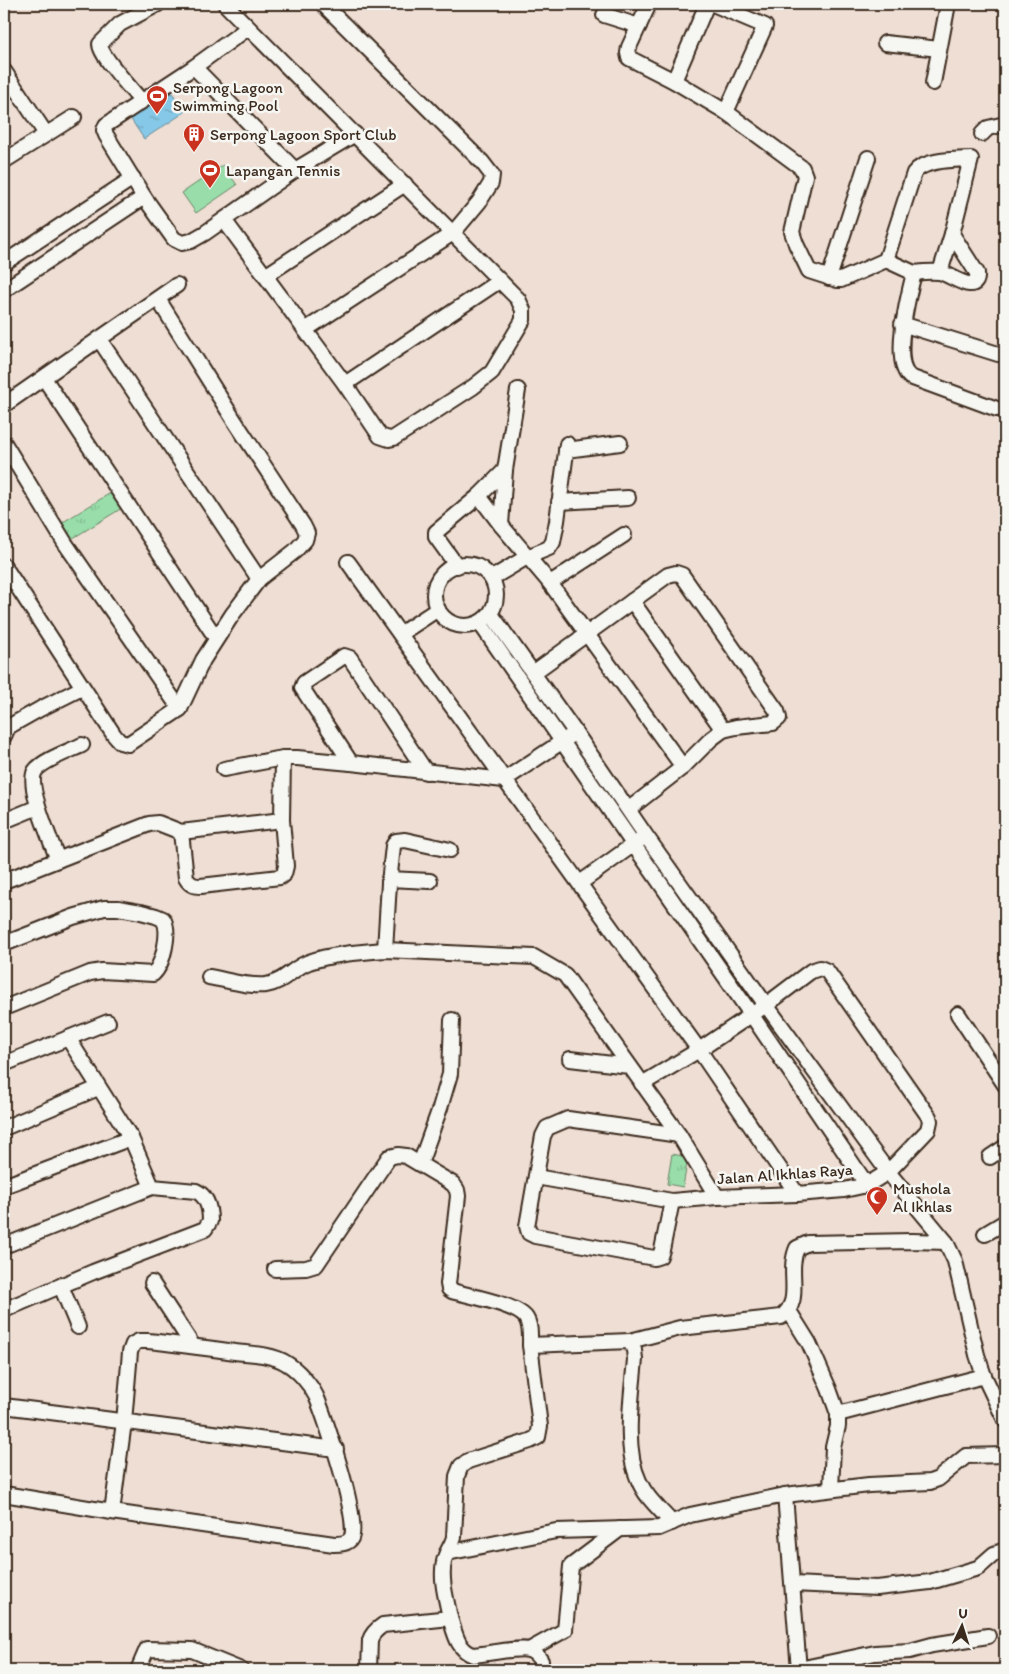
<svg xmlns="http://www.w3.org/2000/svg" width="1009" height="1674" font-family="Itim,sans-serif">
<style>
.park{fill:url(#park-tufts);stroke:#6a8464}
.garden{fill:#98ddaa;stroke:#6a8464}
.water{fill:url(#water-ripples);stroke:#688997}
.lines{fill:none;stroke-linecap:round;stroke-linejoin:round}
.street-casing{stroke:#3b2a1e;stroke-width:18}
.street{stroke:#f6f6f2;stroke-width:14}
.labels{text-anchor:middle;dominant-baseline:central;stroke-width:5;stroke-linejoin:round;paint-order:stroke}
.poi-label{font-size:16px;fill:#3b2a1e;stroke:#f6f6f2;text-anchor:start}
.street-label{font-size:16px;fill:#3b2a1e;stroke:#f6f6f2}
</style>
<defs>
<pattern id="park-tufts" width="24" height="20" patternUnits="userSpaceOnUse" patternTransform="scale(1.25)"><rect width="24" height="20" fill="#98ddaa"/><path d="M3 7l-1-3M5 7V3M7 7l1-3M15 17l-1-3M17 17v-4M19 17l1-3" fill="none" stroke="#84be92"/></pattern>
<pattern id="water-ripples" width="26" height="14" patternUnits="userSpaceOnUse" patternTransform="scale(1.25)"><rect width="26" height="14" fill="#86c8e7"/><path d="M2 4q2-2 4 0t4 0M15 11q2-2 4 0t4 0" fill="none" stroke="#6fa3bb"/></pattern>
</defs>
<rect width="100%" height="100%" fill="#eeded4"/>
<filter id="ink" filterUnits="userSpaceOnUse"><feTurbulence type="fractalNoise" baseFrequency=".02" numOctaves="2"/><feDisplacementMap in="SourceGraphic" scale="10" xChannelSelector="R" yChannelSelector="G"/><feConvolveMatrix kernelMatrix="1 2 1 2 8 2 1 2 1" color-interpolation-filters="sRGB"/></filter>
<g filter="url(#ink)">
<g class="park">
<polygon points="117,489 127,505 65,543 55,527"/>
<polygon points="672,1154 688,1157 683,1187 667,1184"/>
</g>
<polygon class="garden" points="223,165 237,185 196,213 182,193"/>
<polygon class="water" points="171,91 185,112 144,139 130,118"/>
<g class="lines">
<g class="street-casing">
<g id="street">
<path d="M649,4L629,47L628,53L629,58L674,81L726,112L802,168L805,176L792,232L796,244L809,271L837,280H841L886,260L914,273C909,293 891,363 910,377L997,409"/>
<polyline points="713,4 765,26 726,112"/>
<polyline points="604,15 639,26"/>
<polyline points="248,28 194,67 106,125 104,130 106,135 144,197 174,239 182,243 191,241 205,233 295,170 355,134"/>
<polyline points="885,43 939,49"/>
<polyline points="194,67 295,170"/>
<polyline points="4,71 46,134"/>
<polyline points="674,81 707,4"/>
<polyline points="933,83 948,4"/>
<path d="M141,101C132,89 100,56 100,44L120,24L158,4"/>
<polyline points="982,134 988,128 1005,124"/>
<polyline points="4,161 74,117"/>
<polyline points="224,220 345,384 380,436 389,439 394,438 473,387 492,372 523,320 523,310 518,299 225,4"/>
<path d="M886,260L914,173C924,159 955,160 971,159L952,234L940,272"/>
<polyline points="4,263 133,178"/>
<path d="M914,273C922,272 931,271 939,272C949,273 979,298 977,273L952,234"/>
<polyline points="265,276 405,184"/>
<polyline points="829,278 868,158"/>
<polyline points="4,290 144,197"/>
<polyline points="902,324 998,354"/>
<polyline points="305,330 453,233 479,202 491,183 492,175 482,162 323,4"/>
<polyline points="99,339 259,579"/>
<polyline points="44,378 216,638"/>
<polyline points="345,384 499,281"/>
<polyline points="4,405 177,285"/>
<polyline points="4,443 65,543 180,709"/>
<polyline points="566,450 620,443"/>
<polyline points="479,496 501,525 550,583 683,767"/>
<polyline points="559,502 628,498"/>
<polyline points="501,525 505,470 518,390"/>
<polyline points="348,562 699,1050 797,1194"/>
<circle cx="465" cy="595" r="31"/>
<polyline points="4,566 114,735 120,742 128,744 180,709 203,660 232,615 259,579 295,551 305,540 307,533 303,525 234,420 158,299"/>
<polyline points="457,566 436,537 436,532 479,496 505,470"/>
<polyline points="492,578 527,557 549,548 553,542 557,521 567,444"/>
<polyline points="550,583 624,535"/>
<polyline points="632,601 723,730"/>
<polyline points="491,614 575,732 646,836 766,1005 888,1172 946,1242 955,1261 977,1355 984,1376 1005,1420"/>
<polyline points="480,623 751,1014 867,1185"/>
<polyline points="400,634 438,609"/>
<polyline points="533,673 668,575 676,573 682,575 777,711 779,718 773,723 736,727 723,730 711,739 683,767 629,809"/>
<polyline points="4,736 8,727 40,709 82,688"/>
<polyline points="351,763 302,688 304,683 344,656 350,658 426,772"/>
<polyline points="224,769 283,758 297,758 351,763 504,780 569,737"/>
<polyline points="4,821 38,807"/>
<path d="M181,832L186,878C190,885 194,886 201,886L280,877L284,874L286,866L282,820L283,758"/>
<path d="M58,860C52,843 26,786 35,771C43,760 70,751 82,745"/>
<polyline points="389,879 430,881"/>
<polyline points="4,881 149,824 158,823 181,832 282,820"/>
<polyline points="580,883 641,839"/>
<path d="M4,944L73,917L104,908H118L141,912L156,916L163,919C171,931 163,965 153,974L102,971L90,973L4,1008"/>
<polyline points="385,950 389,883 393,846 396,841 405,840 450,850"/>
<path d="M209,977C227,980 248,987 266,985C283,983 294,967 309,962C331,954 362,952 385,950L534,957L565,975L679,1135L717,1197"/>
<polyline points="958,1014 1005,1085"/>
<polyline points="570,1059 629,1066"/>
<polyline points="4,1064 108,1022"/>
<polyline points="4,1128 98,1088"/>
<polyline points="990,1157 1005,1147"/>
<polyline points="420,1164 440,1108 450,1074 452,1020"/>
<polyline points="536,1177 672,1201 717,1197 797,1194 844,1190 867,1185 888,1172 928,1130 930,1121 929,1117 827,971 820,968 811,971 766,1005 699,1050 642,1084"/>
<polyline points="4,1186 131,1138"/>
<polyline points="672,1201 662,1250 660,1256 654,1258 535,1236 529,1233 527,1226 543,1136 547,1128 568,1119 679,1135"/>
<polyline points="985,1234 1005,1222"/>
<polyline points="4,1246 152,1187"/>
<path d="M275,1269L306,1268L316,1265L389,1157L398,1155L406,1156L453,1184L457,1190L458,1196L448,1284L449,1289L452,1291C469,1296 516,1304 526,1318C531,1326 530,1336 530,1345"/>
<polyline points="152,1283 193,1346"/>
<polyline points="61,1286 78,1327"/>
<path d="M4,1310L93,1272L205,1229L210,1221C210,1209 207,1196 196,1191L152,1187L131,1138L68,1038"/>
<polyline points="789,1311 809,1343 829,1389 838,1414 838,1426 833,1447 831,1489"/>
<path d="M630,1341L680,1328L781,1317C804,1301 786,1272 797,1248L808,1243L912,1241L946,1242"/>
<polyline points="4,1406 336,1449"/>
<polyline points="838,1414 984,1376"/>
<path d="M4,1494L112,1512L334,1544C339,1544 348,1544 351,1538C361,1524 325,1416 316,1396C310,1384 298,1370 286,1363C272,1354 251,1354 235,1352C206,1348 177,1344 148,1341H139L133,1344L130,1352L124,1422L112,1512"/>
<polyline points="785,1495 869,1485 930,1482 938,1479 966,1456 1005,1455"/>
<polyline points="447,1553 556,1531 659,1528 690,1515 785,1495 799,1670"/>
<polyline points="793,1584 877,1588 930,1582 978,1568 994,1554 1005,1550"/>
<path d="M450,1618C455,1633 457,1649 473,1655C487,1654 517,1647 529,1650C535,1652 538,1656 541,1661L540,1670"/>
<polyline points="529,1650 565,1630 571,1566 620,1529"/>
<polyline points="799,1669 875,1653 910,1651 932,1645 988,1636"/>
<polyline points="138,1670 147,1649 192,1650 241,1670"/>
<path d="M369,1670L370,1640C372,1633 377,1629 383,1625L450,1618C447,1601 440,1580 444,1562C445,1553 452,1546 454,1537L457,1476L461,1466L468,1461L530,1441L538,1437L540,1426L530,1345L630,1341L634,1350L635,1359C632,1396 623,1447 639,1481C646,1498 661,1510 672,1523"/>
</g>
</g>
<use href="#street" class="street"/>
</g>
</g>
<defs>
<g id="stadium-pin" transform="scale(1.125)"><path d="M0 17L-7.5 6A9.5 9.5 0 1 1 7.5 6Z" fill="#c8321e" stroke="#f6f6f2"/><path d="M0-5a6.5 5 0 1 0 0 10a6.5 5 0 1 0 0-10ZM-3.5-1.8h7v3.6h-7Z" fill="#fff"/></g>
<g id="building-pin" transform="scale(1.125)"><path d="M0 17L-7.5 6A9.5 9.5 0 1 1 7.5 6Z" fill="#c8321e" stroke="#f6f6f2"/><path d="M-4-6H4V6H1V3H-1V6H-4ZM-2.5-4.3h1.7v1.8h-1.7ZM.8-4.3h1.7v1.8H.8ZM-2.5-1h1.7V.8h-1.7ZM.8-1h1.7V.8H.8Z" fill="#fff"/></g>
<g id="mosque-pin" transform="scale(1.125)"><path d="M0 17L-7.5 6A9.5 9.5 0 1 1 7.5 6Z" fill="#c8321e" stroke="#f6f6f2"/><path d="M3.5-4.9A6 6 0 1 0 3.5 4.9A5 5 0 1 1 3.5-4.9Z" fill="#fff"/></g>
</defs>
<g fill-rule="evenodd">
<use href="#stadium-pin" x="157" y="96"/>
<use href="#building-pin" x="194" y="134"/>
<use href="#stadium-pin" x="210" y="170"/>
<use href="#mosque-pin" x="877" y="1197"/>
</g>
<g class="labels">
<g class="poi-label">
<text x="173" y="87">Serpong Lagoon<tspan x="173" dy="18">Swimming Pool</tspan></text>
<text x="210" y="134">Serpong Lagoon Sport Club</text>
<text x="226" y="170">Lapangan Tennis</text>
<text x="893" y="1188">Mushola<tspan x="893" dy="18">Al Ikhlas</tspan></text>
</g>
<g class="street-label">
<text transform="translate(785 1174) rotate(-4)">Jalan Al Ikhlas Raya</text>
</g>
</g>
<rect width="1009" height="1674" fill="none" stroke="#f6f6f2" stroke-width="20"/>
<rect x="10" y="10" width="989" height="1654" fill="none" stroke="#3b2a1e" stroke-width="2" filter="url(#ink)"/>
<g transform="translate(962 1626) rotate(4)" stroke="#f6f6f2" stroke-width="4" paint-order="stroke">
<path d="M0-4L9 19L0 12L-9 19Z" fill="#3b2a1e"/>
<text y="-8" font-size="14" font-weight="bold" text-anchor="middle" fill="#3b2a1e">U</text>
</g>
</svg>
